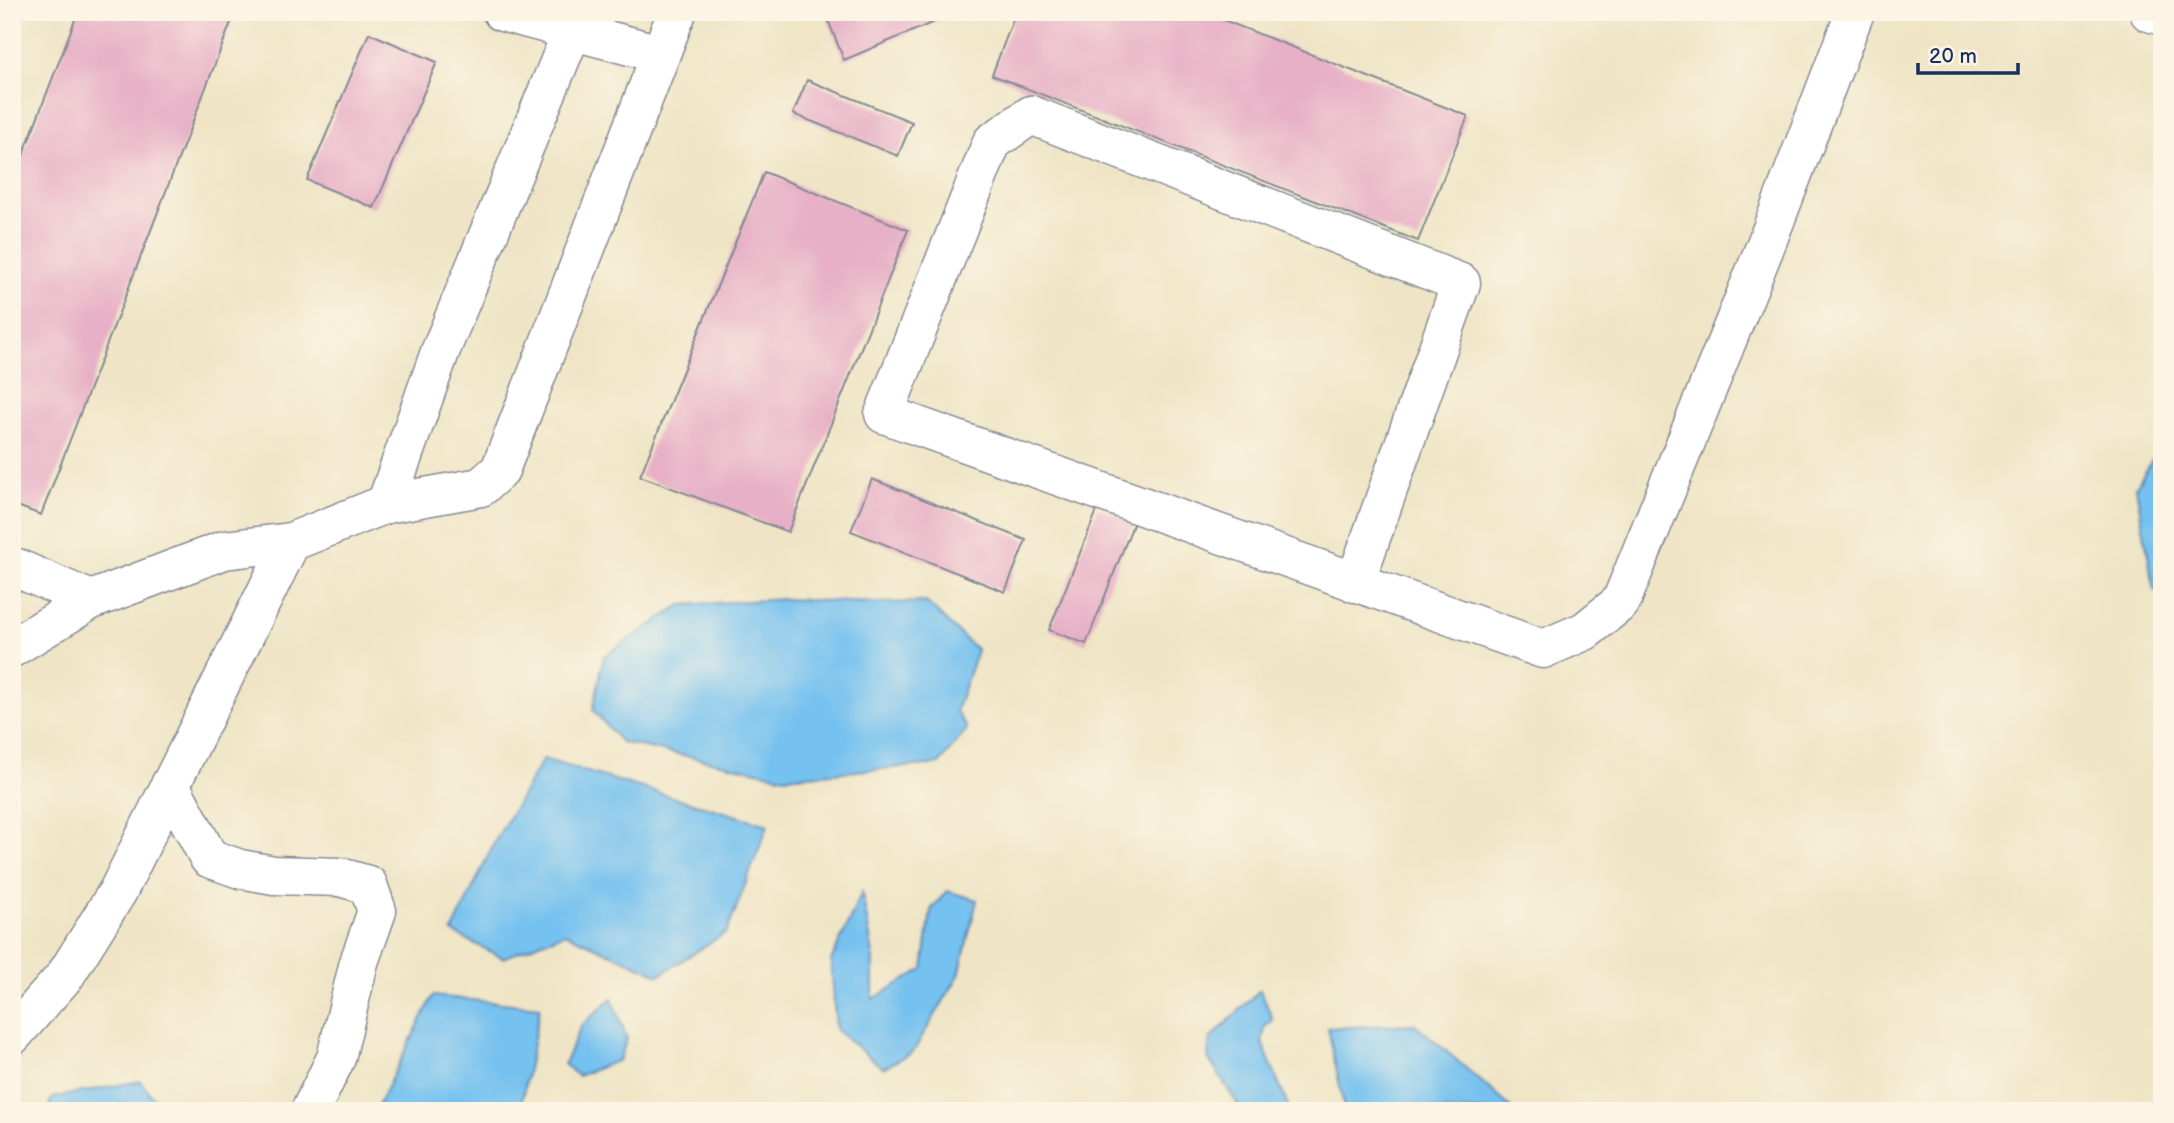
<svg xmlns="http://www.w3.org/2000/svg" width="2174" height="1123" font-family="'Balsamiq Sans',sans-serif">
<style>
.water{fill:#75c1ef;stroke:#4878a6;stroke-width:2}
.building{fill:#e7b0c6}
.lines{fill:none;stroke-linecap:round;stroke-linejoin:round}
.minor-casing{stroke:#858a92;stroke-width:41}
.minor{stroke:#fff;stroke-width:38}
</style>
<rect width="100%" height="100%" fill="#fcf5e5"/>
<filter id="ink" filterUnits="userSpaceOnUse"><feTurbulence type="fractalNoise" baseFrequency=".0143" numOctaves="2"/><feDisplacementMap in="SourceGraphic" scale="14" xChannelSelector="R" yChannelSelector="G"/><feConvolveMatrix kernelMatrix="1 2 1 2 8 2 1 2 1" color-interpolation-filters="sRGB"/></filter>
<filter id="wash" filterUnits="userSpaceOnUse"><feTurbulence type="fractalNoise" baseFrequency=".00686" numOctaves="4" result="noise"/><feDisplacementMap in="SourceGraphic" scale="28" xChannelSelector="R" yChannelSelector="G"/><feGaussianBlur stdDeviation="1.57" result="paint"/><feColorMatrix in="noise" values="0 0 0 0 0 0 0 0 0 0 0 0 0 0 0 0 0 1.4 0 .05"/><feComposite in="paint" operator="in"/></filter>
<g filter="url(#wash)">
<rect width="100%" height="100%" fill="#efe5c6"/>
<g class="water">
<polygon points="2162,443 2162,593 2154,590 2136,487"/>
<polygon points="784,599 874,603 926,602 977,650 956,711 967,729 939,764 785,777 621,742 593,710 604,656 681,605"/>
<polygon points="543,759 768,825 727,932 659,975 565,933 503,958 452,932 494,843"/>
<polygon points="947,891 977,900 959,975 913,1052 883,1068 836,1030 831,961 862,892 873,954 873,999 923,969 931,910"/>
<polygon points="1260,990 1273,1020 1265,1027 1262,1043 1289,1108 1284,1111 1242,1111 1208,1058 1210,1039"/>
<polygon points="433,996 540,1007 520,1111 375,1111"/>
<polygon points="612,998 627,1039 619,1060 578,1076 564,1064 581,1026"/>
<polygon points="1415,1024 1507,1104 1513,1111 1345,1111 1328,1028"/>
<polygon points="140,1081 164,1111 47,1111 52,1098"/>
</g>
<g id="blocks">
<g class="building">
<polygon points="78,12 235,12 41,515 12,504 12,184"/>
<polygon points="847,12 958,12 844,60 828,20"/>
<polygon points="1016,12 1203,12 1468,116 1418,241 992,75"/>
<polygon points="369,33 437,62 374,208 307,180"/>
<polygon points="807,80 912,122 898,156 793,114"/>
<polygon points="764,172 908,230 788,532 640,476"/>
<polygon points="872,479 1026,540 1005,592 851,531"/>
<polygon points="1098,508 1134,522 1086,644 1049,630"/>
</g>
</g>
</g>
<g filter="url(#ink)">
<use href="#blocks" fill-opacity="0" stroke="#858a92" stroke-width="2"/>
<g class="lines">
<g class="minor-casing">
<g id="minor">
<polyline points="502,12 660,54"/>
<polyline points="2149,12 2162,16"/>
<polyline points="386,504 440,352 580,12"/>
<polyline points="12,566 91,600"/>
<polyline points="1355,583 1461,283 1031,115 992,142 884,414 1543,649 1585,631 1621,602 1765,247 1855,12"/>
<polyline points="12,648 91,600 224,550 291,542"/>
<polyline points="170,785 209,858 240,869 274,875 340,877 368,885 377,911 359,962 336,1058 310,1111"/>
<polyline points="12,1036 65,976 118,891 291,542 386,504 481,487 500,470 677,12"/>
</g>
</g>
<use href="#minor" class="minor"/>
</g>
</g>
<rect width="2174" height="1123" fill="none" stroke="#fcf5e5" stroke-width="42"/>
<path d="M1918 63v10h100v-10" fill="none" stroke="#1b2f5e" stroke-width="3.5"/>
<text x="1929" y="63" font-size="21" fill="#1b2f5e" stroke="#fcf5e5" stroke-width="5" paint-order="stroke">20 m</text>
</svg>
